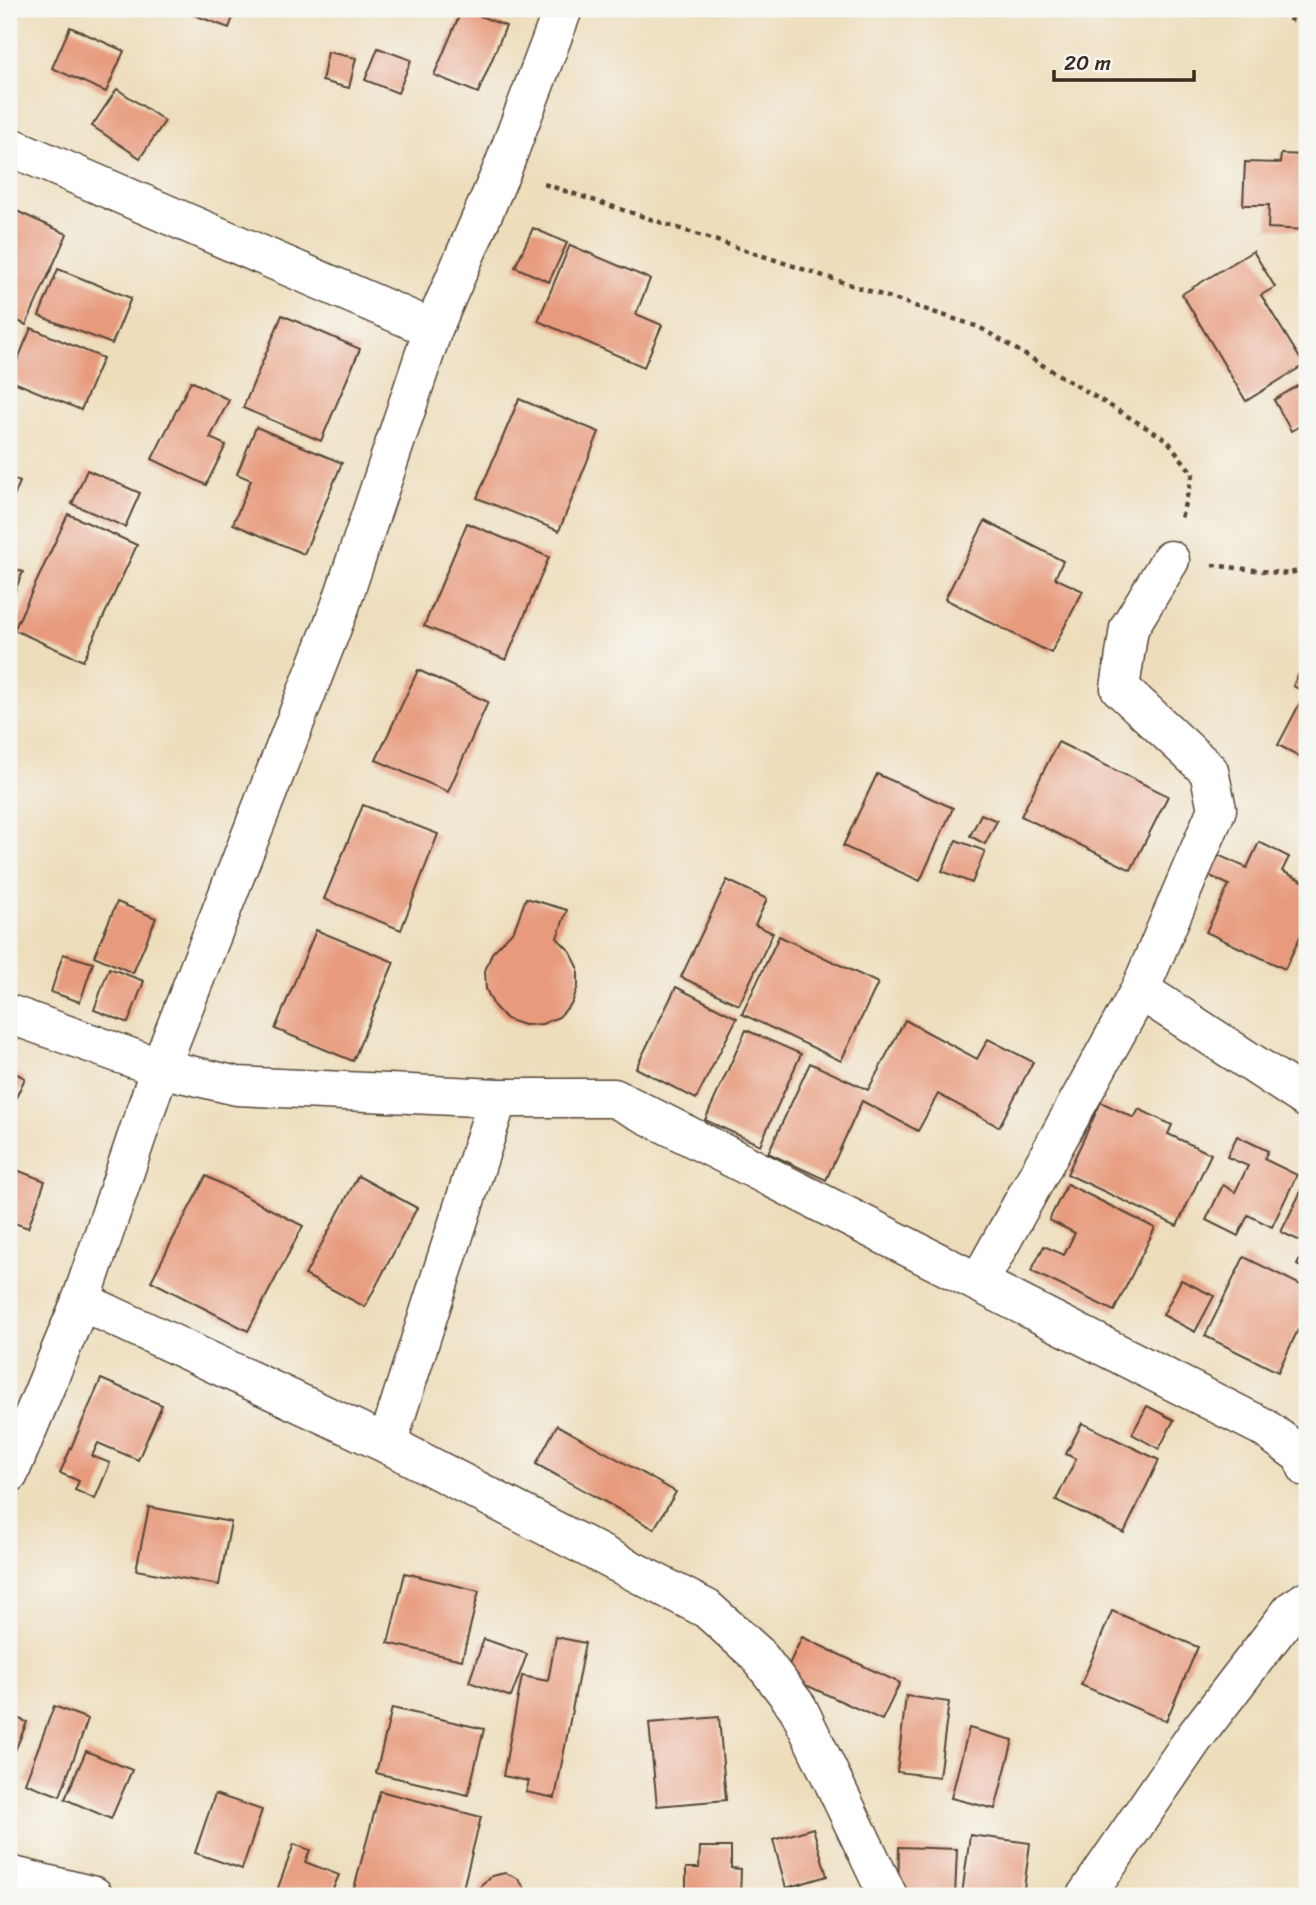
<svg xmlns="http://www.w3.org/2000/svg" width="1316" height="1905" font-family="Sriracha,sans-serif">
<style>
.building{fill:#e79a7b}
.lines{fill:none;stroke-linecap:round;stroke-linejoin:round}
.minor-casing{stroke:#564536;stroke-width:41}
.path{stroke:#564536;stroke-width:4.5;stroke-dasharray:5 5;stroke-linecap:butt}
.minor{stroke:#fff;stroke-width:38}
</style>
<rect width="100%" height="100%" fill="#f6f6f2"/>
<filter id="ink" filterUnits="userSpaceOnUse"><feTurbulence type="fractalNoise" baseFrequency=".0143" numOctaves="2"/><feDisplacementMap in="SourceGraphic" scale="14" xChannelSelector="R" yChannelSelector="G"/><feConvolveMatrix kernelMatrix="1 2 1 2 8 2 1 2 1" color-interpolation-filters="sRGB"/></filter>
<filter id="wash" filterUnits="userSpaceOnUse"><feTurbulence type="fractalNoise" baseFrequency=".00686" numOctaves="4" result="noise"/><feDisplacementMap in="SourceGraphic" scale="28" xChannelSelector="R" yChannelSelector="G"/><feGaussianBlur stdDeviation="1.57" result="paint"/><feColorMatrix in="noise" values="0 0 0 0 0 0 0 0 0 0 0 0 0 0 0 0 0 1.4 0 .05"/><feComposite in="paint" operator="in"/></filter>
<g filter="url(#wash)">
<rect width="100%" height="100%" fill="#edddbb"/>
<g id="blocks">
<g class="building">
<polygon points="178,9 236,9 229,28"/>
<polygon points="462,9 506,26 478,93 434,75"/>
<polygon points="70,27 124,51 106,92 52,68"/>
<polygon points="378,48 411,60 398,93 365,80"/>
<polygon points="328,52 356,58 349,88 322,81"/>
<polygon points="117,89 165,121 140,158 92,126"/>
<polygon points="1281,154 1307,155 1307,230 1268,228 1269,205 1243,205 1245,162 1280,163"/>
<polygon points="10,208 67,234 26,325 9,317"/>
<polygon points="533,228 567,243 549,282 515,267"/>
<polygon points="570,245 650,279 636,314 662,325 644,367 538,321"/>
<polygon points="1253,251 1275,287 1261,295 1304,365 1246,401 1182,294"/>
<polygon points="58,269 131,298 112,344 39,316"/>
<polygon points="282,315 360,349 321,441 243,408"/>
<polygon points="31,328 103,358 81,410 9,380"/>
<polygon points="191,381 229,400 210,438 226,445 206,485 152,459"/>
<polygon points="1299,385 1307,400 1307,422 1291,431 1274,400"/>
<polygon points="519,399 599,432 559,531 477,498"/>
<polygon points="256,427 342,463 304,554 233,524 251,480 237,474"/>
<polygon points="87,470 140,493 125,527 72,504"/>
<polygon points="9,477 20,482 9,508"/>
<polygon points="68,514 137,545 83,661 14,630"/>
<polygon points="985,521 1063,561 1055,578 1083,591 1051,653 945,599"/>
<polygon points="467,523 549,557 506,660 424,626"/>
<polygon points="9,566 23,572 9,604"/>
<polygon points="1307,657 1307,693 1293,686"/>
<polygon points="418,670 488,702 448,792 376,760"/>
<polygon points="1301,701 1307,704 1307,760 1278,745"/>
<polygon points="1058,742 1168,796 1131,870 1021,816"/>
<polygon points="877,774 953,808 920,881 843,846"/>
<polygon points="363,805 438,834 401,930 324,899"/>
<polygon points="981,814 997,821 985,844 970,836"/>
<polygon points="956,840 985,851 972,883 942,871"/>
<polygon points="1259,842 1289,857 1282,871 1307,883 1307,922 1285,969 1206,932 1229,885 1206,874 1216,854 1247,868"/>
<polygon points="727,880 767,899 755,925 773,933 739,1005 681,977"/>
<polygon points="526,898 567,910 557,938 570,951 578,967 578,986 572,1003 559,1017 542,1024 524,1025 506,1019 494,1006 486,989 485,971 492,953 514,930"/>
<polygon points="117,902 156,918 133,973 94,956"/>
<polygon points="316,930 394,962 353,1061 275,1029"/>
<polygon points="779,936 878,983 841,1061 742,1014"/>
<polygon points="63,954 93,963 80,1002 51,992"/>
<polygon points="109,968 144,981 128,1023 94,1010"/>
<polygon points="676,987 737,1018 696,1099 636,1068"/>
<polygon points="905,1020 977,1059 988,1039 1033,1062 999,1127 938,1094 918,1131 862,1101 826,1180 768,1153 810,1063 868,1090"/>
<polygon points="746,1030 801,1054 760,1145 705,1120"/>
<polygon points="9,1070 25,1078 9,1113"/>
<polygon points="1101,1102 1134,1118 1139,1109 1172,1125 1168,1134 1211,1154 1177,1226 1067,1174"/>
<polygon points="1237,1136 1268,1151 1264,1159 1297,1175 1272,1227 1248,1215 1238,1236 1206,1220 1223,1185 1235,1192 1248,1166 1227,1157"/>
<polygon points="9,1167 45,1181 28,1228 9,1221"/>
<polygon points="206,1176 303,1226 248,1331 151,1281"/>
<polygon points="358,1176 417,1208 365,1307 305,1275"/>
<polygon points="1307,1179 1307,1270 1297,1265 1307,1244 1281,1232"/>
<polygon points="1067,1184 1155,1228 1114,1311 1031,1271 1044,1246 1064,1255 1075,1233 1049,1220"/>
<polygon points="1244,1257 1307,1288 1307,1311 1278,1372 1205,1336"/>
<polygon points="1181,1280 1214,1296 1195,1332 1163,1315"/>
<polygon points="101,1379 162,1405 138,1460 98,1443 92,1456 110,1463 95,1499 75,1490 79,1481 60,1473"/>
<polygon points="1147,1406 1174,1420 1159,1449 1132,1434"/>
<polygon points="1082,1423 1159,1460 1124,1533 1056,1500 1076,1459 1066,1454"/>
<polygon points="557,1425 676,1492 654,1529 536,1464"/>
<polygon points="149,1507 231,1522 219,1585 136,1570"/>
<polygon points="405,1573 479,1591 462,1660 388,1643"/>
<polygon points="1112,1611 1198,1647 1166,1721 1081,1685"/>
<polygon points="556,1637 585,1643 555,1798 526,1792 529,1781 503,1776 522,1676 548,1681"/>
<polygon points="802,1637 900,1683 882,1720 784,1675"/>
<polygon points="484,1639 527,1654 511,1697 469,1682"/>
<polygon points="906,1696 949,1702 939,1777 897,1772"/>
<polygon points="54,1706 88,1719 60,1796 25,1783"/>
<polygon points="392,1708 484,1729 468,1795 376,1773"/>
<polygon points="9,1715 27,1722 9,1765"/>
<polygon points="719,1717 726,1800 657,1806 649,1723"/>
<polygon points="969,1728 1013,1740 995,1809 951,1798"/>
<polygon points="86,1751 132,1770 111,1819 65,1799"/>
<polygon points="380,1791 481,1817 461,1896 352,1896"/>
<polygon points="215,1794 262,1810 242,1869 195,1853"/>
<polygon points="813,1828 827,1876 786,1888 773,1840"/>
<polygon points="970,1835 1030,1843 1023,1896 962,1894"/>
<polygon points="294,1844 310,1850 305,1862 339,1875 330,1896 275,1896"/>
<polygon points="700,1847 731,1847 731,1868 741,1869 740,1896 686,1896 686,1868 699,1868"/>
<polygon points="899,1847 957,1849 955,1896 898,1895"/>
<polygon points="505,1873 517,1878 524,1887 526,1896 478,1896 482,1884 492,1876"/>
</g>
</g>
</g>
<g filter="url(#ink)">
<use href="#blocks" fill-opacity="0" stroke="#564536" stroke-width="2"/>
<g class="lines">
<g class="minor-casing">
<g id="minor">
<polyline points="9,146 433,329"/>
<polyline points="1140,990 1307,1099"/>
<polyline points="9,1014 160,1068 237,1086 498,1098 614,1098 1263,1427 1301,1455 1307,1468"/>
<polyline points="979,1282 1140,990 1217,809 1209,771 1120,688 1129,628 1170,560"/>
<polyline points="81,1301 387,1444 707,1609 757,1654 798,1708 888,1896"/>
<polyline points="387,1444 498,1098"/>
<polyline points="9,1474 81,1301 160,1068 340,607 433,329 502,170 563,9"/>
<polyline points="9,1875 94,1896"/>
<polyline points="1086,1896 1194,1738 1292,1610 1307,1600"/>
</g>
</g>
<g class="path">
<polyline points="1271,9 1307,28"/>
<polyline points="544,184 979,327 1167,440 1193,474 1181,518"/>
<polyline points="1212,565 1288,574 1307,568"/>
</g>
<use href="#minor" class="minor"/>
</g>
</g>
<rect width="1316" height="1905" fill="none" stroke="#f6f6f2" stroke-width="35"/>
<path d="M1054 70v10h140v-10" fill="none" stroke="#3b2a1e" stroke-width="3.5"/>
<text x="1064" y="70" font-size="21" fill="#3b2a1e" stroke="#f6f6f2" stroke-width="5" paint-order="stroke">20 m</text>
</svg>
